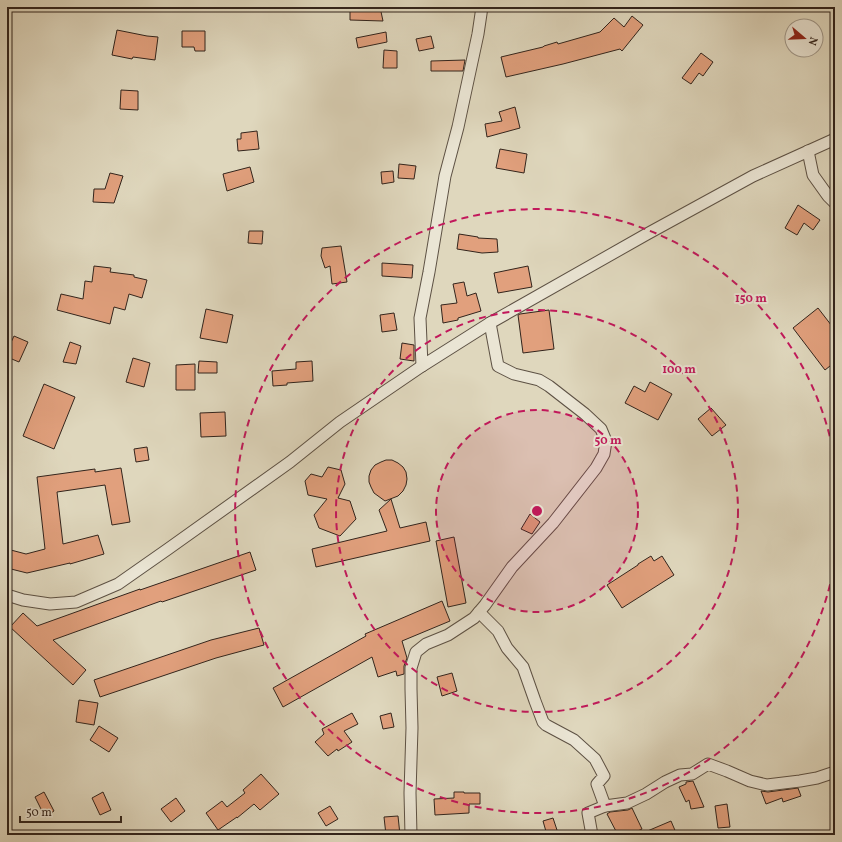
<svg xmlns="http://www.w3.org/2000/svg" width="842" height="842" font-family="Vollkorn,serif">
<style>
.building{fill:#e1a07d;stroke:#32241c}
.lines{fill:none;stroke-linecap:round;stroke-linejoin:round}
.minor-casing{stroke:#5d5144;stroke-width:13}
.minor{stroke:#eae5d4;stroke-width:11}
.ring{fill:none;stroke:#c2185b;stroke-width:2;stroke-dasharray:7 5}
.centre{fill:#c2185b;stroke:#eae5d4;stroke-width:2}
.ring-label{font-size:12px;text-anchor:middle;font-weight:bold;fill:#c2185b;stroke:#eae5d4;stroke-width:4;stroke-linejoin:round;paint-order:stroke}
</style>
<rect width="100%" height="100%" fill="#dfd7bd"/>
<filter id="stains"><feTurbulence type="fractalNoise" baseFrequency=".005" numOctaves="4"/><feColorMatrix values="0 0 0 0 .2 0 0 0 0 .09 0 0 0 0 .02 0 0 0 .5 -.17"/></filter>
<radialGradient id="worn" r=".72"><stop offset=".6" stop-color="#630" stop-opacity="0"/><stop offset="1" stop-color="#630" stop-opacity=".3"/></radialGradient>
<g class="building">
<polygon points="366,7 380,7 383,21 350,20 350,10"/>
<polygon points="632,16 643,25 622,51 620,49 563,64 506,77 501,57 543,47 544,46 557,42 558,44 600,32 614,18 624,27"/>
<polygon points="117,30 147,36 158,37 155,60 133,57 132,59 112,55"/>
<polygon points="182,31 205,31 205,51 195,51 194,47 182,47"/>
<polygon points="386,32 387,42 358,48 356,38"/>
<polygon points="431,36 434,48 419,51 416,39"/>
<polygon points="384,50 397,51 397,68 383,68"/>
<polygon points="701,53 713,62 703,76 699,73 691,84 682,78"/>
<polygon points="465,60 463,71 431,71 431,61"/>
<polygon points="121,90 138,91 138,110 120,109"/>
<polygon points="515,107 520,128 487,137 485,124 502,121 499,112"/>
<polygon points="257,131 259,149 238,151 237,139 241,139 241,133"/>
<polygon points="500,149 527,154 524,173 496,168"/>
<polygon points="399,164 416,166 414,179 398,178"/>
<polygon points="250,167 254,182 227,191 223,174"/>
<polygon points="393,171 394,182 382,184 381,172"/>
<polygon points="110,173 123,176 114,203 93,202 94,189 105,189"/>
<polygon points="798,205 820,220 813,230 804,223 797,235 785,228"/>
<polygon points="249,231 263,231 262,244 248,243"/>
<polygon points="459,234 478,237 478,238 497,239 498,252 482,253 457,249"/>
<polygon points="341,246 347,282 332,284 330,266 325,268 321,256 322,248"/>
<polygon points="382,263 413,265 412,278 382,276"/>
<polygon points="94,266 111,268 110,272 134,275 134,277 147,280 142,298 129,294 125,310 114,307 110,324 57,310 61,294 83,299 85,281 92,282"/>
<polygon points="528,266 532,287 498,293 494,273"/>
<polygon points="464,282 467,296 476,293 481,311 458,318 458,320 443,323 441,305 457,303 453,284"/>
<polygon points="818,308 835,330 835,362 825,370 793,328"/>
<polygon points="206,309 233,315 227,343 200,338"/>
<polygon points="549,310 554,349 523,353 518,315 520,314"/>
<polygon points="394,313 397,330 382,332 380,315"/>
<polygon points="14,336 28,342 19,362 7,357 7,351"/>
<polygon points="70,342 81,346 76,364 63,362"/>
<polygon points="402,343 414,345 414,361 400,359"/>
<polygon points="133,358 150,363 144,387 126,382"/>
<polygon points="199,361 217,362 217,373 198,373"/>
<polygon points="312,361 313,381 287,383 287,385 273,386 272,371 296,369 296,362"/>
<polygon points="195,364 195,390 176,390 176,365"/>
<polygon points="650,382 672,394 658,420 625,403 634,386 645,392"/>
<polygon points="44,384 75,397 54,449 23,436"/>
<polygon points="711,408 726,425 712,436 698,419"/>
<polygon points="225,412 226,436 201,437 200,413"/>
<polygon points="147,447 149,460 136,462 134,449"/>
<polygon points="386,460 392,460 398,463 403,467 406,472 407,479 406,485 403,491 398,496 385,501 374,493 371,487 369,482 369,476 371,470 375,465 381,462"/>
<polygon points="328,467 341,470 345,484 338,498 350,501 356,519 340,536 319,528 314,515 327,499 308,495 305,481 311,474 322,477"/>
<polygon points="121,468 130,522 112,525 105,485 57,492 63,544 98,535 104,554 70,564 70,563 27,573 7,568 7,549 26,554 45,549 37,477 95,469 95,472"/>
<polygon points="391,499 400,528 426,522 430,541 316,567 312,549 387,531 379,510"/>
<polygon points="530,514 540,522 532,534 521,529"/>
<polygon points="454,537 466,603 448,607 436,541"/>
<polygon points="250,552 256,570 162,602 161,601 53,640 86,670 73,685 10,627 23,613 37,626 140,589 140,590"/>
<polygon points="651,556 654,561 662,556 674,575 622,608 607,585 638,565 638,564"/>
<polygon points="442,601 450,621 402,641 407,658 404,666 404,674 397,676 396,671 378,677 372,657 283,707 273,688 366,636 365,634"/>
<polygon points="259,628 264,645 216,658 100,697 94,680 211,640"/>
<polygon points="452,673 457,691 442,696 437,677"/>
<polygon points="79,700 98,703 94,725 76,722"/>
<polygon points="352,713 358,724 344,731 352,742 338,751 337,749 328,756 315,742 324,734 322,729"/>
<polygon points="391,713 394,727 383,729 380,716"/>
<polygon points="99,726 118,738 109,752 90,740"/>
<polygon points="261,774 279,794 260,810 254,804 237,818 237,817 218,830 206,813 222,801 227,807 245,793 243,790"/>
<polygon points="693,781 704,807 691,809 689,800 686,802 679,787 686,784 686,782"/>
<polygon points="798,788 801,796 783,802 782,798 766,804 761,791 768,792"/>
<polygon points="44,792 54,811 45,817 35,797"/>
<polygon points="103,792 111,810 100,815 92,798"/>
<polygon points="454,792 464,792 464,793 480,793 480,804 469,804 469,813 435,815 434,799 454,798"/>
<polygon points="176,798 185,811 171,822 161,809"/>
<polygon points="727,804 730,827 718,828 715,806"/>
<polygon points="330,806 338,819 326,826 318,813"/>
<polygon points="632,808 642,829 629,835 618,835 607,814 610,812 628,810"/>
<polygon points="398,816 400,835 386,835 384,817"/>
<polygon points="553,818 558,833 547,835 543,821"/>
<polygon points="671,821 677,835 638,835"/>
</g>
<g class="lines">
<g class="minor-casing">
<g id="minor">
<polyline points="808,151 813,175 828,196 835,203"/>
<polyline points="422,366 420,318 429,272 445,176 458,127 478,34 482,7"/>
<polyline points="7,595 23,600 50,604 76,602 118,584 168,549 290,462 340,422 422,366 490,323 647,234 753,176 835,139"/>
<polyline points="479,612 498,631 507,648 523,667 535,701 543,722 546,725 574,740 595,759 604,776 597,784 605,806 627,803 646,794 665,782 680,775 692,774 708,764 727,771 750,781 767,785 800,781 817,778 835,772"/>
<polyline points="411,835 410,793 412,728 411,689 411,668 416,652 426,644 448,635 474,618 485,605 512,567 553,523 596,468 604,454 606,441 601,429 585,414 549,386 539,380 514,374 498,366 490,323"/>
<polyline points="592,835 588,813 605,806"/>
</g>
</g>
<use href="#minor" class="minor"/>
</g>
<circle cx="537" cy="511" r="101" fill="#c2185b" fill-opacity=".12"/>
<g class="ring">
<circle cx="537" cy="511" r="101"/>
<circle cx="537" cy="511" r="201"/>
<path d="M835 561A302 302 0 1 1 835 461"/>
</g>
<circle cx="537" cy="511" r="6" class="centre"/>
<g class="ring-label">
<text x="751" y="302">150 m</text>
<text x="679" y="373">100 m</text>
<text x="608" y="444">50 m</text>
</g>
<rect width="842" height="842" fill="none" stroke="#dfd7bd" stroke-width="24"/>
<rect x="8" y="8" width="826" height="826" fill="none" stroke="#32241c" stroke-width="2"/>
<rect x="12" y="12" width="818" height="818" fill="none" stroke="#32241c"/>
<g transform="translate(804 38) rotate(109)"><circle r="19" fill="#eae5d4" stroke="#a0988a"/>
<path d="M0-3L7 15L0 10L-7 15Z" fill="#8f2418"/>
<text y="-6" font-size="11" font-weight="bold" text-anchor="middle" fill="#32241c">N</text>
</g>
<path d="M20 816v6h101v-6" fill="none" stroke="#32241c" stroke-width="2"/>
<text x="26" y="816" font-size="12" fill="#32241c" stroke="#eae5d4" stroke-width="3" paint-order="stroke">50 m</text>
<rect width="100%" height="100%" filter="url(#stains)"/>
<rect width="100%" height="100%" fill="url(#worn)"/>
</svg>
